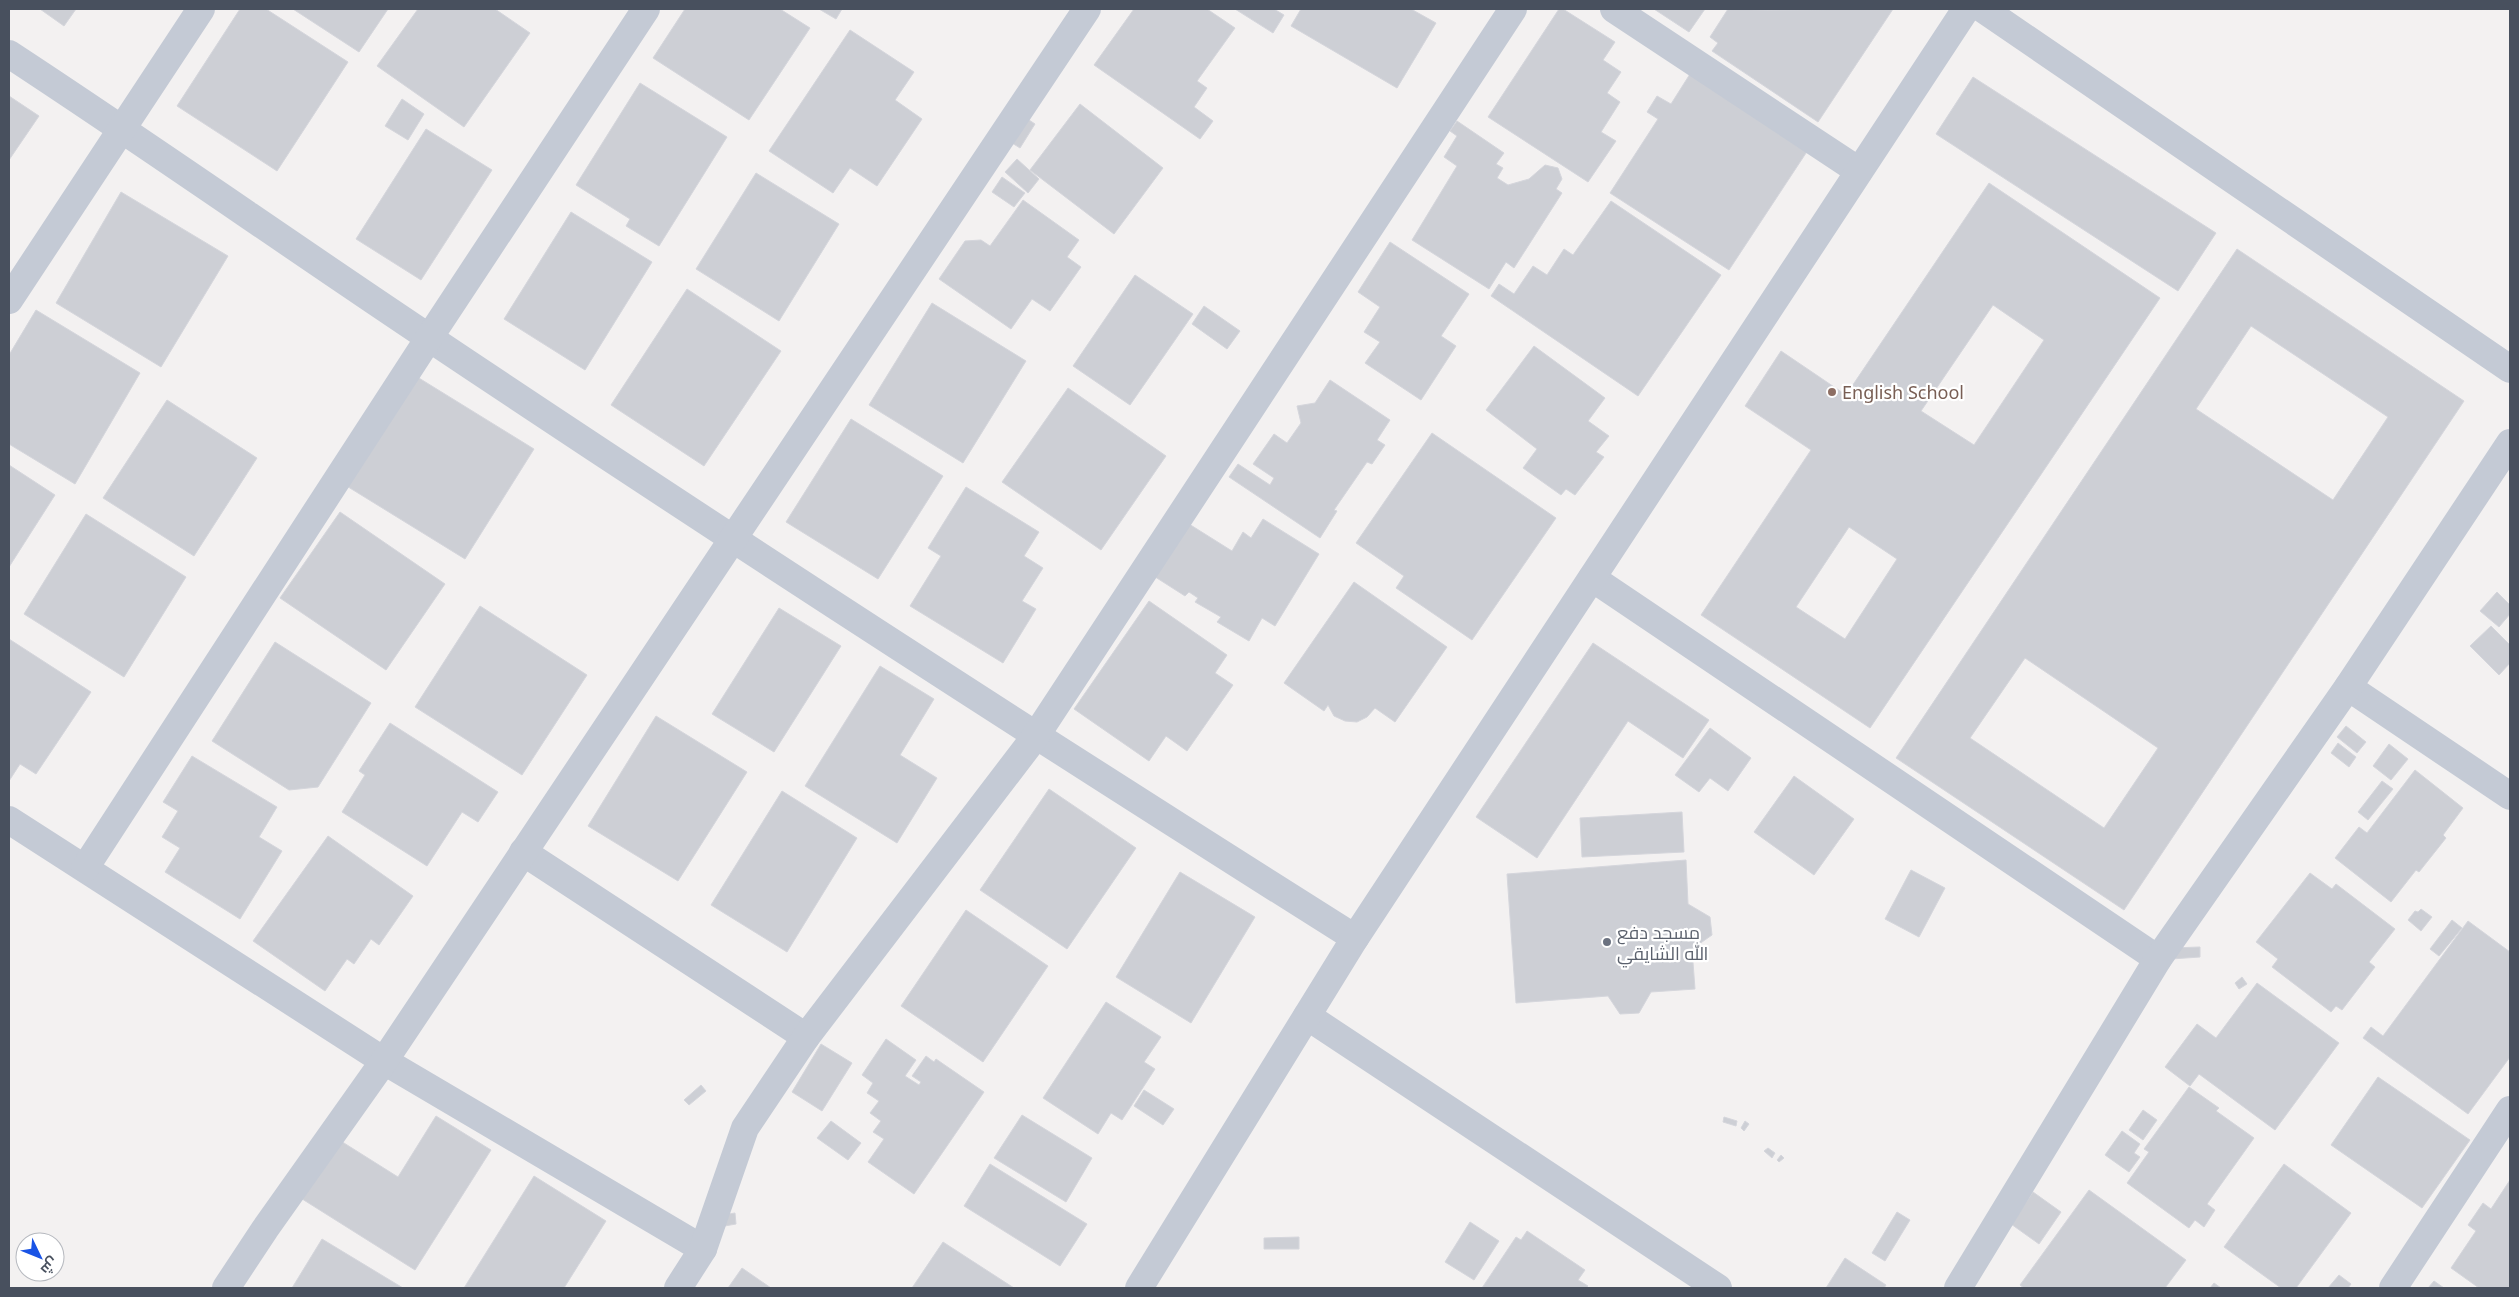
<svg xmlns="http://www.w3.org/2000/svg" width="2519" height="1297" font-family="'Noto Sans',Cairo,sans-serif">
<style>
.building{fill:#cdcfd5;stroke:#d5d6dc;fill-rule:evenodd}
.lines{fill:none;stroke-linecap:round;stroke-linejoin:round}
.minor{stroke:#c4cad5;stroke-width:28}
.education-dot{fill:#8d6e63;stroke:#fff;stroke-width:2}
.worship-dot{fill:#6b7280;stroke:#fff;stroke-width:2}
.labels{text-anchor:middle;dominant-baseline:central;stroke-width:4.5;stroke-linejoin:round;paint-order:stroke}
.education-label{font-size:18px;fill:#785e54;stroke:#fff;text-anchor:start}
.worship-label{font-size:18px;fill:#5b616d;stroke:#fff;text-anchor:start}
</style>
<rect width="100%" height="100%" fill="#f3f1f1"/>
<g class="building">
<polygon points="40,9 76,9 64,26"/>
<polygon points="240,9 266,9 348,62 277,171 177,106"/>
<polygon points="293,9 388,9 359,52"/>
<polygon points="418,9 495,9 530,33 464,127 377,66"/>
<polygon points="685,9 780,9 810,28 749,120 653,58"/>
<polygon points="819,9 842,9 836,19"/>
<polygon points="1134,9 1207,9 1235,28 1197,81 1207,88 1194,107 1213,121 1200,139 1094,65"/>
<polygon points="1235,9 1274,9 1284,15 1273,33"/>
<polygon points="1301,9 1411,9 1436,23 1397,88 1291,26"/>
<polygon points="1559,9 1563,9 1615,42 1603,60 1621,72 1607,93 1620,102 1601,132 1616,141 1588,182 1488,117"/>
<polygon points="1654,9 1705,9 1689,32"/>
<polygon points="1728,9 1767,10 1893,9 1818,122 1712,51 1718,43 1710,37"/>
<polygon points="850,30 914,72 895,100 922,119 877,186 850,168 833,193 769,151"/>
<polygon points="1690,74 1810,147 1729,270 1610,193 1658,119 1647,112 1657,96 1671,104"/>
<polygon points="1973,77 2216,233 2178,291 1936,134"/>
<polygon points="640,83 727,137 659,246 626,226 630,219 576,185"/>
<polygon points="9,96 39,116 9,160"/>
<polygon points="402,99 424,114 408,140 385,126"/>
<polygon points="1080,104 1163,168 1114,234 1030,170"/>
<polygon points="1020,114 1035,124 1020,148 1004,138"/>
<polygon points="1457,121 1504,153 1496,164 1503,168 1497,178 1508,185 1529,179 1545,165 1558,168 1562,179 1556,189 1562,193 1514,268 1506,262 1489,289 1412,240 1457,166 1444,157 1457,136 1450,131"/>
<polygon points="426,129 492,170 421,280 356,239"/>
<polygon points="1017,159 1039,179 1028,193 1005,172"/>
<polygon points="756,173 839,224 779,321 696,269"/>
<polygon points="1002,177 1025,193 1014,207 992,192"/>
<path d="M1989,183L2160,298L1870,728L1701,615L1811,450L1745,406L1781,351L1846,395ZM1993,305L2044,340L1974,445L1921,411ZM1849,527L1897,559L1845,639L1796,607Z"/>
<polygon points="121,192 228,256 161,367 56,303"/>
<polygon points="1023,200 1079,240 1067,257 1081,267 1050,311 1032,299 1011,329 939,279 965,241 981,240 990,246"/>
<polygon points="1611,201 1721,275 1638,396 1491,296 1499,284 1514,294 1533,266 1547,275 1564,249 1573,255"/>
<polygon points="571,212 652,262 585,370 504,319"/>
<polygon points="1390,242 1469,294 1441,336 1456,346 1421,400 1365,363 1380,342 1364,332 1380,307 1358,292"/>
<path d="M2237,249L2464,401L2124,910L1896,758ZM2251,326L2388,417L2333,500L2196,409ZM2025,658L2158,748L2104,828L1970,738Z"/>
<polygon points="1135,275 1193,314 1130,405 1073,366"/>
<polygon points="687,289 781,351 704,466 611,405"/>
<polygon points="932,303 1026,361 963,463 869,405"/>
<polygon points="1204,306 1240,331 1227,349 1192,324"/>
<polygon points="36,310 140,373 75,484 9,444 9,355"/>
<polygon points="1534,346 1605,398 1588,421 1609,436 1596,452 1604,457 1575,495 1566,489 1561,495 1523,468 1537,449 1486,410"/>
<polygon points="414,375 534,449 465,559 345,485"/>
<polygon points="1330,380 1390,420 1377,440 1385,445 1372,464 1367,462 1334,510 1337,511 1320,538 1229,477 1238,464 1270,485 1274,478 1253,464 1274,434 1287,443 1301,423 1297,406 1315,403"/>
<polygon points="1068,388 1166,456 1101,550 1002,482"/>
<polygon points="167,400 257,458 194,556 103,498"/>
<polygon points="851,419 943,476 878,579 786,522"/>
<polygon points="1432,433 1556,518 1472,640 1396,588 1404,576 1356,543"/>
<polygon points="9,465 55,495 9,567"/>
<polygon points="966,487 1039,532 1024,556 1043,568 1022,601 1036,609 1003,663 910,606 941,556 928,548"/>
<polygon points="340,512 445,584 386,670 280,598"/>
<polygon points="86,514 186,577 124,677 24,614"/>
<polygon points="1263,519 1319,554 1275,626 1262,618 1249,641 1217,622 1221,617 1195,602 1198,598 1189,592 1185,596 1149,573 1189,524 1232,551 1243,532 1251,538"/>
<polygon points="1354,582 1447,647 1395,722 1375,708 1367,717 1357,722 1345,721 1334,716 1328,705 1324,711 1284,683"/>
<polygon points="2497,592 2510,605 2510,614 2499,627 2480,611"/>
<polygon points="1149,601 1227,655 1215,673 1233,685 1187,751 1166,736 1149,761 1074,709"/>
<polygon points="480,606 587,675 522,775 415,707"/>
<polygon points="779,608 841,646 774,752 712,714"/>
<polygon points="2491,626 2510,645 2510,663 2499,675 2470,646"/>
<polygon points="9,639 91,692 36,774 20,764 9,781"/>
<polygon points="275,642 371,703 318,787 289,790 212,741"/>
<polygon points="1593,643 1709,720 1683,758 1628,721 1537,858 1476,817"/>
<polygon points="880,666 934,699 900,755 937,778 897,843 805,786"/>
<polygon points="656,716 747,772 678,881 588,826"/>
<polygon points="390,723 498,792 478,822 462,812 427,866 342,812 365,775 359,771"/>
<polygon points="2346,726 2366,742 2357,753 2337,737"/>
<polygon points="1710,728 1751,758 1728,791 1710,778 1699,792 1675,775"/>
<polygon points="2338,743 2356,757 2349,767 2331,753"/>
<polygon points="2389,744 2408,759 2391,780 2373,766"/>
<polygon points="192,756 277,807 259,837 282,851 240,919 165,872 180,848 162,837 178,811 163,802"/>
<polygon points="2415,770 2463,808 2443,835 2446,838 2419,872 2416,870 2391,902 2335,858 2359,827 2367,833"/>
<polygon points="1794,776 1854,819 1814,875 1754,832"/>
<polygon points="2382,781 2393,789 2368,820 2358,812"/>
<polygon points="1049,789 1136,848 1067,949 980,890"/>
<polygon points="782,791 857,838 787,952 711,905"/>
<polygon points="1682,812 1684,852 1582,857 1580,818"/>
<polygon points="328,836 413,896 379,945 371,939 354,964 347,959 325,991 253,941"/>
<polygon points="1686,860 1688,904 1710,917 1712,935 1692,949 1695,989 1651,992 1639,1013 1620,1014 1608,996 1516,1003 1507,874"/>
<polygon points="1911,870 1945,888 1919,937 1885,919"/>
<polygon points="1180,872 1255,917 1191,1023 1116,977"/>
<polygon points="2310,873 2332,889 2336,884 2395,929 2369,962 2375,967 2342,1010 2336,1006 2331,1012 2272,967 2278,959 2256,942"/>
<polygon points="2421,909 2432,917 2421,931 2408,920 2415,911 2418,912"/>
<polygon points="966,910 1048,966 983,1062 901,1006"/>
<polygon points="2452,920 2462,928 2439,956 2430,949"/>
<polygon points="2468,921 2510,952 2510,1057 2468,1114 2363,1038 2371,1027 2383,1036"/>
<polygon points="2200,947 2200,957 2171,959 2171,948"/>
<polygon points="2242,977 2247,984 2239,989 2235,983"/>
<polygon points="2257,983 2339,1043 2275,1130 2199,1074 2190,1086 2165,1067 2197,1024 2216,1038"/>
<polygon points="1106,1002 1161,1037 1144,1062 1155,1069 1122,1120 1111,1113 1098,1134 1043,1098"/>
<polygon points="886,1039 916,1060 905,1076 919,1085 921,1082 912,1076 926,1056 934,1062 936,1059 984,1092 914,1194 868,1162 884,1139 873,1132 881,1121 870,1113 879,1101 867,1093 873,1083 862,1075"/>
<polygon points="821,1044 852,1063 822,1111 792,1092"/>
<polygon points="2378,1077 2470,1140 2422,1208 2331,1145"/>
<polygon points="701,1085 706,1091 689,1105 684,1100"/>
<polygon points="2189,1087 2219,1108 2216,1111 2254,1138 2207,1204 2215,1210 2204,1227 2195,1220 2189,1228 2127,1183 2149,1152 2144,1149"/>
<polygon points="1144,1090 1174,1109 1163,1125 1134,1106"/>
<polygon points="2143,1110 2157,1120 2143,1140 2129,1130"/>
<polygon points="1022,1115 1092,1158 1066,1202 994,1158"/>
<polygon points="436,1116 491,1150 415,1270 299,1197 336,1138 398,1177"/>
<polygon points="1724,1117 1737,1121 1736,1126 1723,1122"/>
<polygon points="831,1121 861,1143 848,1160 817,1138"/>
<polygon points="1745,1121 1749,1124 1744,1131 1741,1128"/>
<polygon points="2122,1131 2140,1144 2134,1153 2140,1157 2129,1172 2105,1155"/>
<polygon points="1768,1148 1775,1153 1772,1158 1764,1151"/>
<polygon points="1781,1155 1784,1158 1779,1162 1777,1160"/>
<polygon points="990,1164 1087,1224 1060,1266 964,1206"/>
<polygon points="2284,1164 2351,1213 2296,1288 2281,1288 2224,1247"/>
<polygon points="534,1176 606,1221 564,1288 464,1288"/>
<polygon points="2510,1180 2510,1288 2479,1288 2451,1268 2476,1231 2468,1225 2483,1203 2491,1209"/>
<polygon points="2089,1190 2186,1260 2165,1288 2024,1288 2020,1285"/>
<polygon points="2033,1192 2061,1212 2039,1244 2011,1224"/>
<polygon points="1897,1212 1910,1220 1885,1261 1872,1253"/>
<polygon points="735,1213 736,1224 719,1227 717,1216"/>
<polygon points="1470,1222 1499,1241 1474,1280 1445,1262"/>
<polygon points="1527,1231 1585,1270 1578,1280 1588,1286 1586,1288 1482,1288 1516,1237 1521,1240"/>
<polygon points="1299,1237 1299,1249 1264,1249 1264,1238"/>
<polygon points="322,1239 403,1288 292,1288"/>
<polygon points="943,1242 1014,1288 912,1288"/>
<polygon points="1845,1258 1886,1285 1884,1288 1826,1288"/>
<polygon points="742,1268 771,1288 728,1288"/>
<polygon points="2339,1275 2351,1284 2348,1288 2328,1288"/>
<polygon points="2434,1281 2444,1288 2428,1288"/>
<polygon points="2214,1283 2221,1288 2210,1288"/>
</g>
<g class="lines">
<g class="minor">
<polyline points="1614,9 1859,171"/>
<polyline points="1983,9 2510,369"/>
<path d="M9,54C151,147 290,245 431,339C736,543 1044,742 1355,938"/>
<polyline points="9,300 201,9"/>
<polyline points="1592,578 2158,959"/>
<polyline points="2348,687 2510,796"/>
<polyline points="9,820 384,1061 703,1249"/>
<polyline points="523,852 806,1037"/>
<polyline points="85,868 429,338 646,9"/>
<polyline points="1307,1016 1718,1288"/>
<polyline points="226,1288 265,1229 384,1061 1087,9"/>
<polyline points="678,1288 703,1249 745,1128 806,1037 1035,737 1513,9"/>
<polyline points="1139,1288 1355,938 1966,9"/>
<polyline points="1958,1288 2158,959 2348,687 2510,443"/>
<polyline points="2393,1288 2510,1110"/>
</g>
</g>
<circle class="education-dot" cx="1832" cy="392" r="5"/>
<circle class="worship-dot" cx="1607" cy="942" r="5"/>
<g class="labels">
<g class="education-label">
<text x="1842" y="392">English School</text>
</g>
<g class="worship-label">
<text x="1617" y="932">مسجد دفع<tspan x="1617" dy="21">الله الشايقي</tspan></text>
</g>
</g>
<rect width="2519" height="1297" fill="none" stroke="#48505e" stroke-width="20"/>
<g transform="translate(40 1257) rotate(133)"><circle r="24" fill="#ffffff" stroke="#b6b9bf"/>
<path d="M0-4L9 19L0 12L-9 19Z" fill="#1953e5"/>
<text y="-8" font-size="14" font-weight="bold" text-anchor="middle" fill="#48505e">ش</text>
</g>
</svg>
